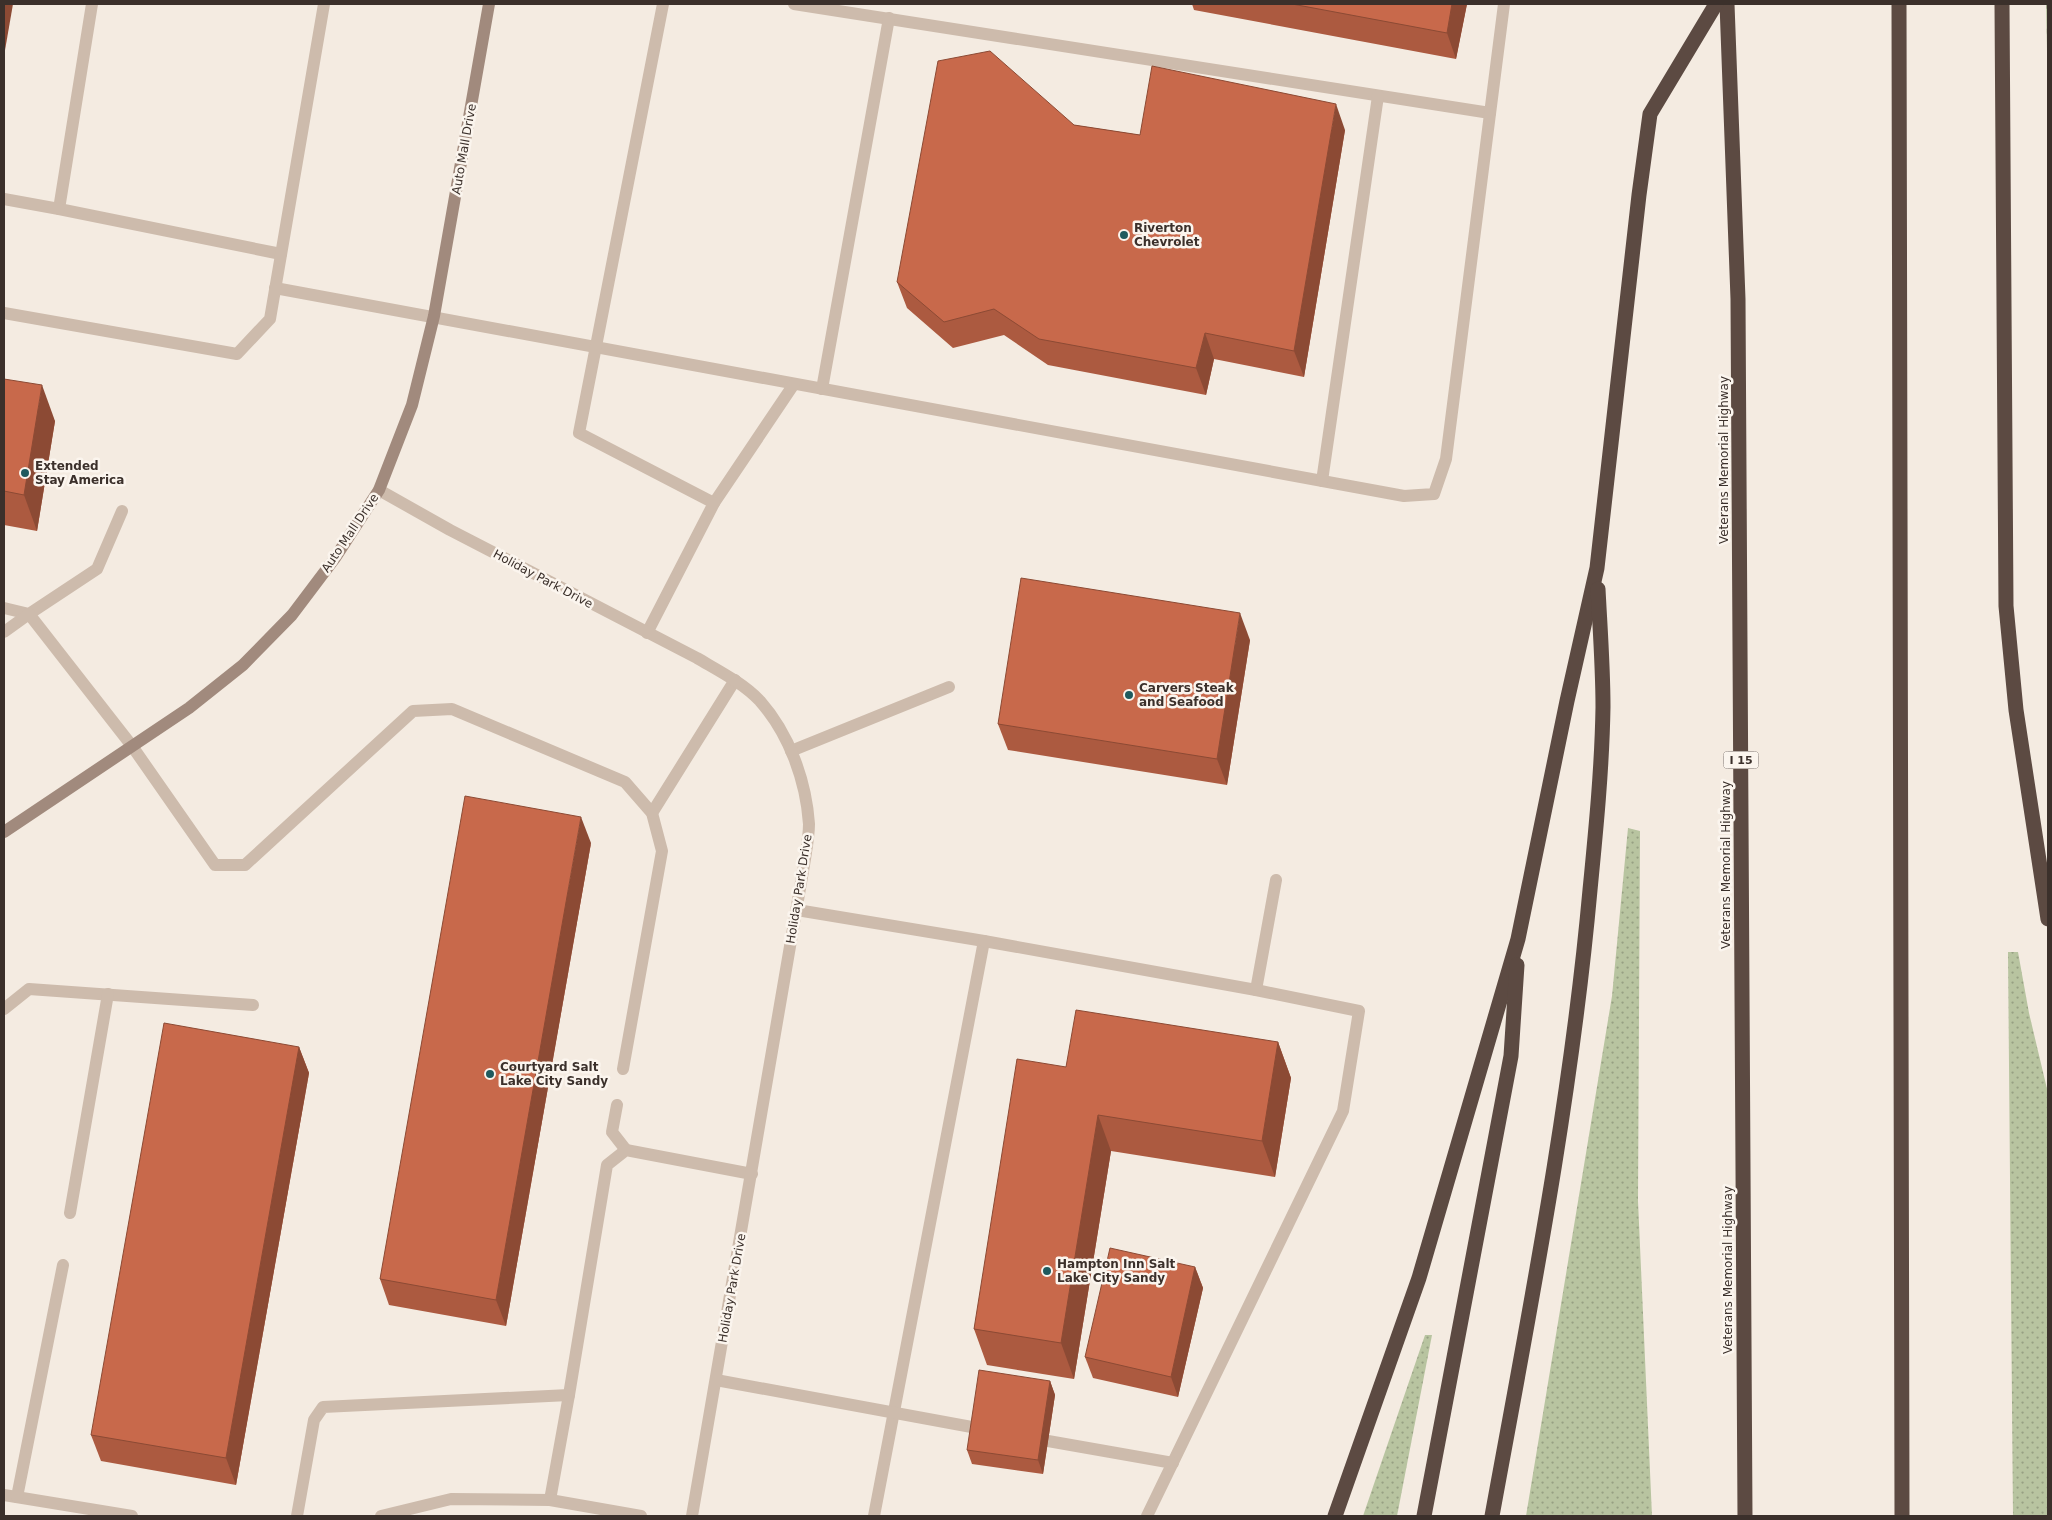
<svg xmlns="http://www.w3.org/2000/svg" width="2052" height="1520" font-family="'DejaVu Sans',sans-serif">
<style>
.grass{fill:url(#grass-tufts)}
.garden{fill:url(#garden-dots)}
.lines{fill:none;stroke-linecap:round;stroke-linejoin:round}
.lane{stroke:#cdbbac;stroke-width:12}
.street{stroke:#cdbbac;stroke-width:12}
.secondary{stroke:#a18a7d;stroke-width:12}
.highway{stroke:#5c4a42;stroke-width:15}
.wall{fill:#ac5a40}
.shaded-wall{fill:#8c4a34}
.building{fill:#c8694b;stroke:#8c4a34}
.poi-dot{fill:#1f5a5e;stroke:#fbf5ee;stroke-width:2}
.labels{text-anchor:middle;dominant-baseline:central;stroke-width:5;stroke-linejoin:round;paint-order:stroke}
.shield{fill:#fbf5ee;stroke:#756b66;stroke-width:1}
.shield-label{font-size:11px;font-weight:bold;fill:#3b302b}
.street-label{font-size:12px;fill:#3b302b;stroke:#fbf5ee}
.poi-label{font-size:12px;font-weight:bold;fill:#3b302b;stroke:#fbf5ee;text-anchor:start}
</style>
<defs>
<pattern id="grass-tufts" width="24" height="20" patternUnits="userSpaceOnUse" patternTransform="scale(1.25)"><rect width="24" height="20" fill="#b8c4a0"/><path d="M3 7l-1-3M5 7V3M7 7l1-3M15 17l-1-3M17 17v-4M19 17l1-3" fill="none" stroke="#97a083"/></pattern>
<pattern id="garden-dots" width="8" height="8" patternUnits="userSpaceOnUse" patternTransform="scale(1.25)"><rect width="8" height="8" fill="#b8c4a0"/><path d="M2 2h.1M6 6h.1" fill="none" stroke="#97a083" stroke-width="1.8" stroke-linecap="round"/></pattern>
</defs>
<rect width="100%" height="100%" fill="#f4ebe1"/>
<polygon class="grass" points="2046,4 2048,4 2048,101"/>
<g class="garden">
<polygon points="1628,828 1640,831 1638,1201 1652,1516 1526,1516 1612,996"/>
<polygon points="2008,952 2018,952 2029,1013 2048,1093 2048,1516 2013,1516"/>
<polygon points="1425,1335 1432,1335 1397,1516 1363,1516"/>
</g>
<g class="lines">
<g class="lane">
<polyline points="92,4 59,209 281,254"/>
<polyline points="794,4 1490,113"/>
<polyline points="4,199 59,209"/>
<polyline points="275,288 1404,496 1434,494 1446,459 1504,4"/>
<polyline points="4,313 237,354 270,319 324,4"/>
<polyline points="822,389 889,18"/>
<polyline points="1322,481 1378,96"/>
<polyline points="714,503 794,384"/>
<polyline points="4,608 29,614 97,569 122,511"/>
<polyline points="4,632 29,614 132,746 215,865 245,865 413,711 452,709 625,782 652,813 662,851 623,1069"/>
<polyline points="647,633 714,503 579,433 663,4"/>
<polyline points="791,751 949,687"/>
<polyline points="652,813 735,680"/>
<polyline points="797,910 984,941 874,1516"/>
<polyline points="984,941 1256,990 1359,1011 1343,1111 1147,1516"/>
<polyline points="1256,990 1276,880"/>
<polyline points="4,1009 29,989 253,1005"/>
<polyline points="617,1105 612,1132 626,1150"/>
<polyline points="70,1213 108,994"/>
<polyline points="716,1380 977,1428"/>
<polyline points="1048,1441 1173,1463"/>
<polyline points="4,1495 132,1516"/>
<polyline points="17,1497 63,1265"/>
<polyline points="550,1500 569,1395"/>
<polyline points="297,1516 314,1420 323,1407 569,1395 607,1165 626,1150 752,1174"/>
<polyline points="381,1516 451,1499 550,1500 641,1516"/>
</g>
<path class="street" d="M379,490L450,530L697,658C719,671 743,683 760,701C789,734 806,780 809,824C809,837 806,852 804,865L692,1516"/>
<polyline class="secondary" points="4,832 189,708 243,665 292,615 335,558 379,490 412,405 434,316 489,4"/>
<g class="highway">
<polyline points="1727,4 1738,299 1745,1516"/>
<polyline points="1899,4 1902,1516"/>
<polyline points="2002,4 2006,606 2016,710 2048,919"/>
<polyline points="1335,1516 1419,1278 1518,939 1567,701 1597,568 1639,195 1650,114 1716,4"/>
<polyline points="1424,1516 1511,1056 1517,965"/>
<path d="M1492,1516C1530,1308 1571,1101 1590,890C1596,829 1602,768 1603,707C1603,668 1600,628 1598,589"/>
</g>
</g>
<g class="wall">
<polygon points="1192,4 1467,4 1456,59 1194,10"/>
<polygon points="1074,125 1140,135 1345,130 1304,377 1214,359 1206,395 1048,365 1004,335 953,348 907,308 897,282"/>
<polygon points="4,379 55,421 37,531 4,525"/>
<polygon points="1250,640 1227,785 1008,750 998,724"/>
<polygon points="591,843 506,1326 389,1305 380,1279"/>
<polygon points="1278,1042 1291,1078 1275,1177 1111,1151 1074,1379 987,1365 974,1329 1066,1067"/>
<polygon points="299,1047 309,1073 236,1485 101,1461 91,1435"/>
<polygon points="1195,1267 1203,1288 1178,1397 1093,1378 1085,1357"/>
<polygon points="1050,1381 1055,1395 1043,1474 972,1464 967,1450"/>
</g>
<g class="shaded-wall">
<polygon points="4,4 13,4 4,56"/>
<polygon points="1452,4 1467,4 1456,59 1447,33"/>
<polygon points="1336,104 1345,130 1304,377 1294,351"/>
<polygon points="1205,333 1214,359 1206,395 1196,368"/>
<polygon points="42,385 55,421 37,531 24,495"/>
<polygon points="1240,613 1250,640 1227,785 1217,759"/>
<polygon points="581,817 591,843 506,1326 496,1300"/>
<polygon points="1278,1042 1291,1078 1275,1177 1262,1141"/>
<polygon points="299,1047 309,1073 236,1485 226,1458"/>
<polygon points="1098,1115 1111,1151 1074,1379 1061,1343"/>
<polygon points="1195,1267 1203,1288 1178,1397 1171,1377"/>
<polygon points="1050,1381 1055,1395 1043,1474 1038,1460"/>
</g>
<g class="building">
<polygon points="1292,4 1452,4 1447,33"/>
<polygon points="990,51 1074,125 1140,135 1152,66 1336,104 1294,351 1205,333 1196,368 1039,339 994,309 944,322 897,282 938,61"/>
<polygon points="4,379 42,385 24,495 4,491"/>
<polygon points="1021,578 1240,613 1217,759 998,724"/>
<polygon points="465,796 581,817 496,1300 380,1279"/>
<polygon points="1076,1010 1278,1042 1262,1141 1098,1115 1061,1343 974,1329 1017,1059 1066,1067"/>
<polygon points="164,1023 299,1047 226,1458 91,1435"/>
<polygon points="1110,1248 1195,1267 1171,1377 1085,1357"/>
<polygon points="979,1370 1050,1381 1038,1460 967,1450"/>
</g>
<g class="poi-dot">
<circle cx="1124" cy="235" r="5"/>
<circle cx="25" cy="473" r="5"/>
<circle cx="1129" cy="695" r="5"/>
<circle cx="490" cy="1074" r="5"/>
<circle cx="1047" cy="1271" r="5"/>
</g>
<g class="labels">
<rect class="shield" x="1723.5" y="751.5" width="35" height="17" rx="4"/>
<g class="shield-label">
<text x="1741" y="760">I 15</text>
</g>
<g class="street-label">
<text transform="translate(464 149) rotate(-80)">Auto Mall Drive</text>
<text transform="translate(1724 460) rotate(-90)">Veterans Memorial Highway</text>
<text transform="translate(350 533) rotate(-56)">Auto Mall Drive</text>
<text transform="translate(543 579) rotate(28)">Holiday Park Drive</text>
<text transform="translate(1726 865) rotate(-90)">Veterans Memorial Highway</text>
<text transform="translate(799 889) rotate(-81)">Holiday Park Drive</text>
<text transform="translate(1728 1270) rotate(-90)">Veterans Memorial Highway</text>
<text transform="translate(732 1288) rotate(-80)">Holiday Park Drive</text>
</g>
<g class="poi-label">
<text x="1134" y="228">Riverton<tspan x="1134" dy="14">Chevrolet</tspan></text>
<text x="35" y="466">Extended<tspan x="35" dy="14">Stay America</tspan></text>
<text x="1139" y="688">Carvers Steak<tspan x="1139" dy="14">and Seafood</tspan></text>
<text x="500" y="1067">Courtyard Salt<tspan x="500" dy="14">Lake City Sandy</tspan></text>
<text x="1057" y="1264">Hampton Inn Salt<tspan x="1057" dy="14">Lake City Sandy</tspan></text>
</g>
</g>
<rect width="2052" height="1520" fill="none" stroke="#3b302b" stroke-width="10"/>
</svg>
